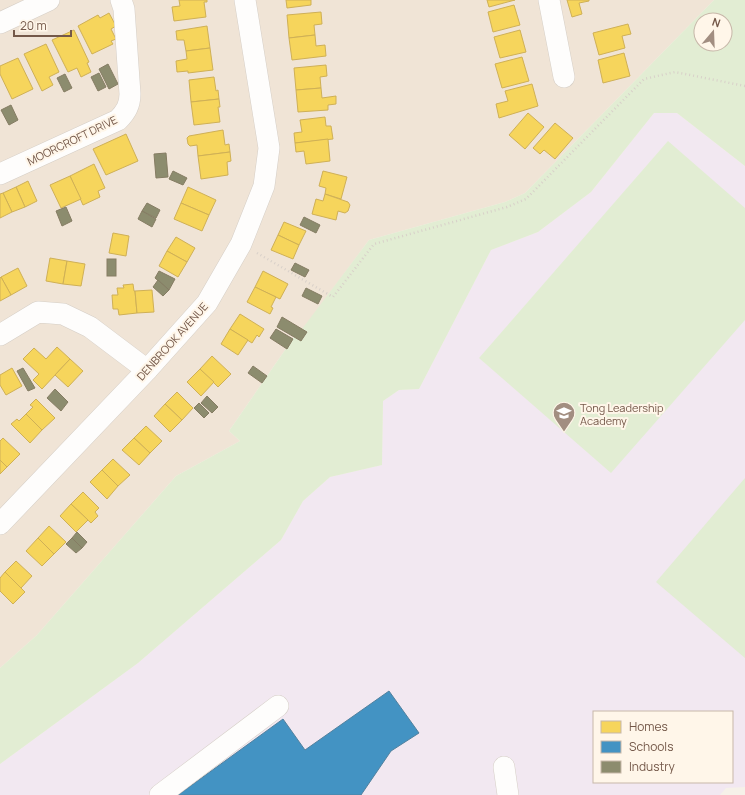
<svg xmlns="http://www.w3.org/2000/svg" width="745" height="795" font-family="Manrope,sans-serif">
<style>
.residential{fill:#f0e4d6}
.education{fill:#f2e8f1;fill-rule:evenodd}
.green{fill:#e2edd3;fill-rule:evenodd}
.homes{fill:#f6d55c;stroke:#cfb056}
.schools{fill:#4393c3;stroke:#52819e}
.industry{fill:#8c8c6e;stroke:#857c63}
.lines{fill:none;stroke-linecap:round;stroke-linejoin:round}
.minor-casing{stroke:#d5cec6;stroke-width:22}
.path{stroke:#d8d0c9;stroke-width:2.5;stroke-dasharray:1 3;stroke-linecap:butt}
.minor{stroke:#fefdfc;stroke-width:21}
.labels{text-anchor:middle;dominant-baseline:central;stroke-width:4;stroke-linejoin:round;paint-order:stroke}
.street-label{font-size:11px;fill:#745849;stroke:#fff6e9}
.poi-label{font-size:11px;fill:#745849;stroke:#fff6e9;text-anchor:start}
</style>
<rect width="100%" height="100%" fill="#f6f1e9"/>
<polygon class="residential" points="0,0 714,0 525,193 505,202 369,240 303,329 307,332 301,341 294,337 229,431 240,441 176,476 37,635 0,668"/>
<path class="education" d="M654,113H677L745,166V787L726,788L720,795H0V764L138,663L281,540L303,501L330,477L382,465L383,401L399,390L419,389L491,250L538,232L591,192ZM594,712H732V782H594Z"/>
<g class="green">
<path d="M714,0H745V166L677,113H654L591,192L538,232L491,250L419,389L399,390L383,401L382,465L330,477L303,501L281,540L138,663L0,764V668L37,635L176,476L240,441L229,431L294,337L301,341L302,329L369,240L505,202L525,193ZM701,20H725V44H701Z"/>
<polygon points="668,141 745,208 745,320 611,473 479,358"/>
<polygon points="745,478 745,658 656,582"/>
</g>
<g class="homes">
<polygon points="179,0 207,0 207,2 204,2 206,17 174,21 172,7 180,6"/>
<polygon points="286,0 311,0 311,5 287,8"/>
<polygon points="487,0 515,0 489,7"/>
<polygon points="567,0 589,0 589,1 579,3 582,14 572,17"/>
<polygon points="514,5 520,25 493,32 488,12"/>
<polygon points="321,12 322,24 314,25 315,35 289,38 287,15"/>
<polygon points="109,13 116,26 111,29 116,39 111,41 113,44 92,54 78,26 98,15 100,18"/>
<polygon points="628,24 631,34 622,36 625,48 599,55 593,33"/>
<polygon points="207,26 210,48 186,51 184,40 177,40 176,31"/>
<polygon points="74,30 89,62 87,63 91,72 81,77 77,68 68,72 52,40"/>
<polygon points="520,30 526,52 500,58 494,37"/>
<polygon points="315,35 316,46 325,45 326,56 292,60 289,38"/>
<polygon points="46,44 59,72 49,77 53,85 42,91 24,54"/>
<polygon points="210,48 213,70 188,73 188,71 177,72 176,61 187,59 186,51"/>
<polygon points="624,53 630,76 603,83 598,60"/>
<polygon points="522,57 529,81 502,88 495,64"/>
<polygon points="18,58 33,89 12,99 0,74 0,66"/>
<polygon points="326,65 327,76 320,77 321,88 296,90 294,68"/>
<polygon points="214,77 216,91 218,90 219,99 191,102 189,80"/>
<polygon points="532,84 538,106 499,118 496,104 508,101 505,91"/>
<polygon points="321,88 322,98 336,96 336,104 328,105 328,110 298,112 296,90"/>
<polygon points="219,99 220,107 218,107 220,122 194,125 191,102"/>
<polygon points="528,113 544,127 525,149 509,135"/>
<polygon points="325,117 326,126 331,126 333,139 295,143 294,133 302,132 300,120"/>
<polygon points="555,123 573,138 555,159 544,150 540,154 533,148"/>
<polygon points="223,130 225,145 229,144 230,152 198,156 197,145 190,146 188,144 187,138 189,136"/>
<polygon points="126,134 138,161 106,175 93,149"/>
<polygon points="328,139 330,161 306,164 304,151 296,152 295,143"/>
<polygon points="230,152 231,161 227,162 228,175 201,179 198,156"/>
<polygon points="94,164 105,188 98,191 100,197 83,205 70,176"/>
<polygon points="323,171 347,177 341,199 325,194 326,188 319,186"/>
<polygon points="70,176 81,199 61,208 50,185"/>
<polygon points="28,181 37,201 25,207 16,187"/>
<polygon points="16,187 25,207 12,212 3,193"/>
<polygon points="188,187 216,200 209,215 181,203"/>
<polygon points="3,193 12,212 0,218 0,194"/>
<polygon points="325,194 348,202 350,205 348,211 345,213 338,211 336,220 312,214 316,199 323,201"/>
<polygon points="181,203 209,215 202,231 174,219"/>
<polygon points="284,222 306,231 299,245 278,235"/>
<polygon points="113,233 129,236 126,256 109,253"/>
<polygon points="278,235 299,245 293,259 271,250"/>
<polygon points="176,237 195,248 187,262 167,251"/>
<polygon points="167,251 187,262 178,277 159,266"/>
<polygon points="50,258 67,261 63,284 46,281"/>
<polygon points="67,261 85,264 81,286 63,284"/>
<polygon points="18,268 27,286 11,295 1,277"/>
<polygon points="263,271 288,284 280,299 255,287"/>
<polygon points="1,277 11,295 0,301 0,278"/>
<polygon points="133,284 134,291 135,291 137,313 119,315 118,309 113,309 112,295 118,295 117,288 124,288 123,285"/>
<polygon points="255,287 276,297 271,307 273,308 270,314 247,302"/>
<polygon points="152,290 154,312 137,313 135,291"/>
<polygon points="240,314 264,329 259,337 257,335 252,343 230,329"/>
<polygon points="230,329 248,340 238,355 221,344"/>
<polygon points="57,347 70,359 42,389 33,380 39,374 23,359 34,348 46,359"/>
<polygon points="212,356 231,374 218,387 200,369"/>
<polygon points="70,359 83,371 68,387 55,375"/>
<polygon points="12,368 22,386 6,395 0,385 0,375"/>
<polygon points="200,369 214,382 201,396 187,382"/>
<polygon points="177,392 193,408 182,420 165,404"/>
<polygon points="36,399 55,418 42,430 26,414 33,407 30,405"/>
<polygon points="165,404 182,420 170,432 154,416"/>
<polygon points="26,414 42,430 30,443 11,424 17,419 19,421"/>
<polygon points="146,426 162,441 150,453 134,438"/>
<polygon points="3,438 20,454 7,467 0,460 0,441"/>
<polygon points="134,438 150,453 139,465 122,450"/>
<polygon points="113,459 130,475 118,486 102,470"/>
<polygon points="0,460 7,467 0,474"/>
<polygon points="102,470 118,486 107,499 90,482"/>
<polygon points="83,492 99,508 95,512 98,516 91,523 71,504"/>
<polygon points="71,504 88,520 76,532 60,516"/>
<polygon points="49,526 66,542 54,554 38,538"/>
<polygon points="38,538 54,554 42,566 26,551"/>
<polygon points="16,561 32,576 21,588 5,572"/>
<polygon points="5,572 25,592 13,604 0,591 0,578"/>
</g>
<polygon class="schools" points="389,691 419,733 391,751 361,795 178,795 283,719 305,750"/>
<g class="industry">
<polygon points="108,64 118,84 109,89 99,69"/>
<polygon points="99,73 106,87 98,91 91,77"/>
<polygon points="65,74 72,88 64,92 57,78"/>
<polygon points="11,105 18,120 9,125 1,110"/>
<polygon points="166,153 168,177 156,178 154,154"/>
<polygon points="173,171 187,178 183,185 169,179"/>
<polygon points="147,203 160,210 156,218 142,211"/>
<polygon points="66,207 72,221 62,226 56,211"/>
<polygon points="142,211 156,219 152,227 138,219"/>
<polygon points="304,217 320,225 316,233 300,225"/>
<rect x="107" y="259" width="9" height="17"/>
<polygon points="295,263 309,270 305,277 291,270"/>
<polygon points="159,271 175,279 169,290 155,278"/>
<polygon points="158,280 169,290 163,296 153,287"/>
<polygon points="306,288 322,296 318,304 302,296"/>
<polygon points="282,317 307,332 301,341 277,327"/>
<polygon points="276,329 293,339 287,349 270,338"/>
<polygon points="253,366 267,376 262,383 248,373"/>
<polygon points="23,368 35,388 28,391 17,371"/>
<polygon points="55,389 68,402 61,411 47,398"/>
<polygon points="207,396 218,407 212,413 201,403"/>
<polygon points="199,403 209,413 204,418 194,408"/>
<polygon points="77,532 87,542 82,548 72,538"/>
<polygon points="72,538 82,548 76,553 66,544"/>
</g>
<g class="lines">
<g class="minor-casing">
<g id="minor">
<polyline points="549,0 564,77"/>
<polyline points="0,23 49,0"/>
<path d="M0,174L118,120C126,112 130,105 130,94L124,9L121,0"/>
<polyline points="0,335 38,312 63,314 90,327 147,370"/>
<polyline points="0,524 147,370 207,303 241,244 264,186 269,148 245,0"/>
<polyline points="504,767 508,795"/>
<polyline points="160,795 278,706"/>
</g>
</g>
<polyline class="path" points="257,253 333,297 374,244 507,207 526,199 644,79 675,72 745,86"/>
<use href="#minor" class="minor"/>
</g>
<defs>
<g id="school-pin" transform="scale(1.15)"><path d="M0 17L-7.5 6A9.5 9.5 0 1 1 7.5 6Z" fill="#a28e81" stroke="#fff6e9"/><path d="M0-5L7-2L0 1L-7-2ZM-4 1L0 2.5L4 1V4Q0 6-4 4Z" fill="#fff"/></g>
</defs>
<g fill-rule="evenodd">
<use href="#school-pin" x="564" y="413"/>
</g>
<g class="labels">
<g class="street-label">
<text transform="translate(72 140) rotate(-26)">MOORCROFT DRIVE</text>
<text transform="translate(172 341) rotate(-48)">DENBROOK AVENUE</text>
</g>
<g class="poi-label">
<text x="580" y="407">Tong Leadership<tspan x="580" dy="13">Academy</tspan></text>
</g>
</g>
<rect x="593" y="711" width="140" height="72" fill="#fff6e9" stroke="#c7b7a9"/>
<rect x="601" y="721" width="20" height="12" fill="#f6d55c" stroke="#c7b7a9"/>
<text x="629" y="731" font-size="12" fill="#745849">Homes</text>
<rect x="601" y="741" width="20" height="12" fill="#4393c3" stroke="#c7b7a9"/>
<text x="629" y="751" font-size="12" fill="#745849">Schools</text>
<rect x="601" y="761" width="20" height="12" fill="#8c8c6e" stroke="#c7b7a9"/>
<text x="629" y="771" font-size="12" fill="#745849">Industry</text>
<g transform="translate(713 32) rotate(19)"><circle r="19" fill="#fff6e9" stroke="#c7b7a9"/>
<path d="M0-3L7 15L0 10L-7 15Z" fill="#a28e81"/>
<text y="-6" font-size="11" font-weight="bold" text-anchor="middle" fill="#745849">N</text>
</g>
<path d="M14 30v6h57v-6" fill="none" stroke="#745849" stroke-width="2"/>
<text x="20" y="30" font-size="12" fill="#745849" stroke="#fff6e9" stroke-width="3" paint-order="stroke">20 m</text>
</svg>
